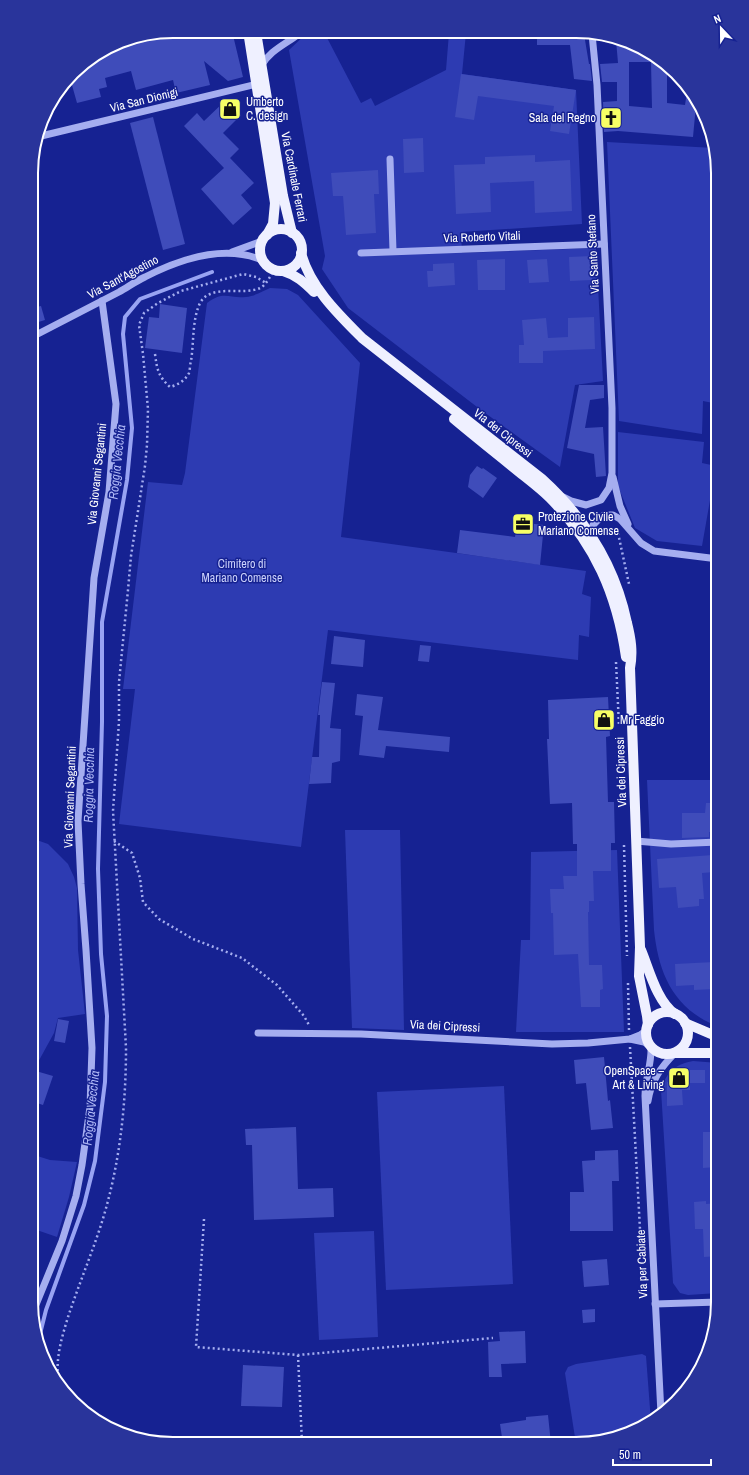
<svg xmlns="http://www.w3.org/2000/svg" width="749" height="1475" font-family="'Archivo Narrow',sans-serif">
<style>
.green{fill:#2d3bb2}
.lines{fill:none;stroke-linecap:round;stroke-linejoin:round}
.stream{stroke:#98a3f3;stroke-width:4}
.building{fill:#3f4cba;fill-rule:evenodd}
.path{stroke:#a5aef0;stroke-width:2.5;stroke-dasharray:2 3;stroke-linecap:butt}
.minor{stroke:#a5aef0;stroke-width:7}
.major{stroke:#eff0ff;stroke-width:10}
.labels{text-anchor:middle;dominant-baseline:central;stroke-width:3;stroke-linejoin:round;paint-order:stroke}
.street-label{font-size:12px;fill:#fff;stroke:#162292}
.poi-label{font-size:12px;fill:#fff;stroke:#162292;text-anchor:start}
.park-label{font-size:12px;fill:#ccd2fc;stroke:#162292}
.water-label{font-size:13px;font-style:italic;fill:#b1baf7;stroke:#162292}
.rim{fill:none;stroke:#fff;stroke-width:2}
</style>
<rect width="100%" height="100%" fill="#162292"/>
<g class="green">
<polygon points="308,32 324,32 361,103 371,98 375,106 446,70 449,33 466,33 462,74 576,90 582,224 461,232 462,253 596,248 603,381 575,385 560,467 481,410 348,308 322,269 325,256 289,50"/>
<polygon points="607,142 714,148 718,173 718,404 703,401 702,434 619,421"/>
<path d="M270,288L287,289L298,295L360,363L341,537L586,571L582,594L591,597L589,637L579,635L578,660L328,630L301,847L119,824L135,689H123L148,482L182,485L185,473L207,303C224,290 229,299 246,297C255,296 263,291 270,288Z"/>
<polygon points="618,432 704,442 702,463 716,466 702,546 657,541 635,528 618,486"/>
<path d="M647,780H718V1027C713,1025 709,1022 704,1020C669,1000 658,967 654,930Z"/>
<polygon points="345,830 400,830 404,1030 352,1028"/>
<polygon points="31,838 48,844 68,864 74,877 77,888 78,950 85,1014 58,1018 54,1033 31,1075"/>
<polygon points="617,850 624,1032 516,1032 521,940 530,940 531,852"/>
<path d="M693,1061L718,1063V1293L688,1295L680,1293L673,1283L661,1090C667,1071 674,1065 693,1061Z"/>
<polygon points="504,1086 513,1284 386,1290 377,1092"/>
<polygon points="31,1154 50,1160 77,1162 69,1197 57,1237 31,1228"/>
<polygon points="374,1231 378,1337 319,1340 314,1233"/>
<polygon points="642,1354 646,1356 651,1422 622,1437 576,1444 565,1373 568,1367 576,1364"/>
</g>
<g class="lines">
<polyline class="stream" points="38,1348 39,1338 46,1310 84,1205 95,1161 105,1082 107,1016 101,954 98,869 102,722 102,622 127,480 132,428 123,334 125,317 140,299 212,272"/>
</g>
<g class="building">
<polygon points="173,31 232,31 243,77 228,81 204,61 210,85 176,93 173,80 136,90 131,71 105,78 107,87 99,89 101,97 77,103 70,78 76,70 88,67 87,62 107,49 124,45 123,41"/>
<polygon points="537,33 584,34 589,64 590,64 592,81 574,79 570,45 537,45"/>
<path d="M616,40L667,65V103L685,105L687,92L696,105L693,137L618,131L604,132L603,102L617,101V82H602L600,64L618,63ZM629,62H651L652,108L629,106Z"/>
<polygon points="461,74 576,90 569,134 550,131 554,106 478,96 474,120 455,117"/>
<polygon points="226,100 241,115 223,133 239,149 230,158 254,183 241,195 252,208 233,225 201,189 224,168 184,126 197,113 204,121"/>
<polygon points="153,117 185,244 163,250 130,123"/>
<polygon points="423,138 424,172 404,173 403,139"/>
<polygon points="535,155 535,162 570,160 572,211 535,213 534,181 490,183 491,212 456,214 454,165 485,164 485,157"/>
<polygon points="378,170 379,194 374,194 376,233 346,235 343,196 333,196 331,173"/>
<polygon points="591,256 592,280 570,281 569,257"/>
<polygon points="505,259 505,290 478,290 477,260"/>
<polygon points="547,259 549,282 529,283 527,260"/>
<polygon points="454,263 455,285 428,287 427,271 433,271 433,264"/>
<polygon points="160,304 187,308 182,353 145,348 149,317 159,318"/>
<polygon points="41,306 45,320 32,324 32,308"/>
<polygon points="594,317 595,349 543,351 543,363 519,363 519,345 524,345 522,320 546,318 548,338 568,337 568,318"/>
<polygon points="579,385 604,385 604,398 590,400 585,428 603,427 606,476 596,477 594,454 567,448"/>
<polygon points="477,466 482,469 483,468 497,478 483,498 468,487 470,475"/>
<polygon points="517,522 544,525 540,565 457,553 460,530 515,537"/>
<polygon points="334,636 365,640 363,667 331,664"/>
<polygon points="420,645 431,646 429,662 418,661"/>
<polygon points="322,682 335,683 330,728 341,729 340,761 332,763 331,783 309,784 312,757 319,757 320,715 318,715"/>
<polygon points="357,694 383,697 378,730 450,737 449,752 386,746 384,758 359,755 363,716 355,715"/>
<polygon points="608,697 610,736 606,737 608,802 614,802 615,843 611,843 611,871 593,871 594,901 589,901 589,912 588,912 589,965 602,965 603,989 600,990 600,1007 581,1007 578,954 554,955 553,913 551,913 550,889 564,889 563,876 577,876 577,844 573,844 572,803 550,804 547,739 549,739 548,700"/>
<polygon points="706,803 718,803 718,832 709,832 709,837 682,838 682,813 705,813"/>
<polygon points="713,855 714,872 702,873 704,899 699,899 699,906 678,908 676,887 659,888 657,859"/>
<polygon points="714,962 715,989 694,990 694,985 676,986 675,964"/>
<polygon points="58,1019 69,1021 65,1043 54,1041"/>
<polygon points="604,1057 608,1101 610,1100 613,1128 591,1130 586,1083 576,1084 574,1060"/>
<polygon points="680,1070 705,1070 705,1083 690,1083 690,1090 682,1090 683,1105 667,1106 667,1082 670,1082"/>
<polygon points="36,1071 53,1076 43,1105 31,1101 31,1085"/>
<polygon points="296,1127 298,1189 333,1188 334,1217 254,1220 252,1145 246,1145 245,1129"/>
<polygon points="703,1132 718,1132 718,1161 716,1161 716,1167 703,1168"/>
<polygon points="618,1150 619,1181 612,1181 613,1231 570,1231 570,1192 584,1192 582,1161 595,1160 595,1151"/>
<polygon points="706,1201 706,1204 718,1203 718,1256 704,1257 703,1229 695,1229 694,1202"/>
<polygon points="607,1259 609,1285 584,1287 582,1261"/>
<polygon points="595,1309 595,1322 583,1323 582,1310"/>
<polygon points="525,1331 526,1363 501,1364 502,1377 489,1377 488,1342 500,1341 499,1332"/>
<polygon points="243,1365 284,1367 282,1407 241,1406"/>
<polygon points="548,1415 551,1444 503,1444 500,1424 526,1420 526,1417"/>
</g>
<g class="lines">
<g class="path">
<path d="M155,354C157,369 158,376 170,387C177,385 185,381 189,373C190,370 190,364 191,361C194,342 192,320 200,303C211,283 243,296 260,288C265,286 269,278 272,274"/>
<polyline points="618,533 629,584"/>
<polyline points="616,662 619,726"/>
<polyline points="114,841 132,853 140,878 143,902 159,919 193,939 242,958 277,985 304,1016 309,1025"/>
<polyline points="624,845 627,956"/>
<polyline points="628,983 629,1030"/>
<polyline points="630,1047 642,1266"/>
<polyline points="204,1219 196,1347 298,1355 493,1338"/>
<polyline points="298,1355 302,1443"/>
<path d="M58,1376C56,1356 62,1337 68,1317C78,1287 90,1258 100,1228C119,1170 126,1109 126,1048L113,811L119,721V682L128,590L131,556L145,466L147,445L148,409L143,354L139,325L144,313L158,303L181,291L243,274L256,277L266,283"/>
</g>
<g class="minor">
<polyline points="262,32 283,35 298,32"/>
<path d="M261,66C271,49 287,44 301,32"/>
<polyline points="37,137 257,84"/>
<polyline points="390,159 393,251"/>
<polyline points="232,252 262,241"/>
<polyline points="361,253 604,244"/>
<path d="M32,337C61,322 90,307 119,292C128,287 136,281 145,277C180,259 223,244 262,260"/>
<polyline points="613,477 620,506 628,524"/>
<polyline points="563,497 571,501 586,505 601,500 609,488 612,473 612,408 597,85 592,34"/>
<polyline points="592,536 593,525 599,519 604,515 613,515 620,519 641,543 654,551 718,559"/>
<polyline points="636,841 671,844 718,842"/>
<polyline points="258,1033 361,1034 552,1044 588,1043 630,1039 640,1035 647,1030"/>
<path d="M630,1039L644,1042L651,1047C652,1063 645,1079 645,1096L661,1414"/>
<path d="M648,1101C651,1081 661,1067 675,1053"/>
<polyline points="655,1304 718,1302"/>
<polyline points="33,1312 62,1241 76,1196 82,1165 90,1107 92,1048 86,950 81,884 78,821 94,578 109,492 116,404 102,301"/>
</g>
<g class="major">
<polyline points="248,31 275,203 273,224 267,235"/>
<polyline points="256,32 283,196 292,233"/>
<circle cx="281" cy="250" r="21"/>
<path d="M301,253C310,287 338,314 362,338L542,479C586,519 615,565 627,623C631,639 633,652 630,668L640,947L639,976L647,1016L648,1025"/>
<path d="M283,271C296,275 304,282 314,292"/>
<path d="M454,419C473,435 493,451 513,467C525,477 539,487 550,498C595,544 617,594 626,657"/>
<path d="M641,950C649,969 657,1002 675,1014"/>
<circle cx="667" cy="1033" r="21"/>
<polyline points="685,1023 718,1037"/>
<polyline points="675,1053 718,1053"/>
</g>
</g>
<defs>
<g id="shop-square" transform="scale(1.15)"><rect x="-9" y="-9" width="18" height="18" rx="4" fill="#f7ff65" stroke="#162292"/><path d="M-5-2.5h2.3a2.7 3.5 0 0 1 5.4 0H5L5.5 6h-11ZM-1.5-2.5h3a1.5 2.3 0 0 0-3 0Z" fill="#111"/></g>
<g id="church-square" transform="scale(1.15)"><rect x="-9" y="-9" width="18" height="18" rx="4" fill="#f7ff65" stroke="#162292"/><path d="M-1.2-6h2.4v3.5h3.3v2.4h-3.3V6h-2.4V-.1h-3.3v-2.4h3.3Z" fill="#111"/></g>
<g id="office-square" transform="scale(1.15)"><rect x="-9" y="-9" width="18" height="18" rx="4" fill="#f7ff65" stroke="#162292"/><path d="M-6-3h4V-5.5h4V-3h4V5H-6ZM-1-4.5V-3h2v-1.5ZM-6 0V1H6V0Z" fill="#111"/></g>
</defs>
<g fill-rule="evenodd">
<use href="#shop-square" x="230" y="109"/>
<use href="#church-square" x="611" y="118"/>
<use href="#office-square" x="523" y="524"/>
<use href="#shop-square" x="604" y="720"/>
<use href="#shop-square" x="679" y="1078"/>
</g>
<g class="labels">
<g class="street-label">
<text transform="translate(144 100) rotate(-14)">Via San Dionigi</text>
<text transform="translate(294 177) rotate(79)">Via Cardinale Ferrari</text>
<text transform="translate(482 237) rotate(-2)">Via Roberto Vitali</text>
<text transform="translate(593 254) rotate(-93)">Via Santo Stefano</text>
<text transform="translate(123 277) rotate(-28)">Via Sant'Agostino</text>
<text transform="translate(503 433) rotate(38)">Via dei Cipressi</text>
<text transform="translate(97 474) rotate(-84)">Via Giovanni Segantini</text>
<text transform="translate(621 772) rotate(-92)">Via dei Cipressi</text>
<text transform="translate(70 797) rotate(-88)">Via Giovanni Segantini</text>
<text transform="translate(445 1026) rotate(3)">Via dei Cipressi</text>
<text transform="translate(642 1264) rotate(-92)">Via per Cabiate</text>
</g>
<g class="poi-label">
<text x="246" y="102">Umberto<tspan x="246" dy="14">C. design</tspan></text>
<text x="596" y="118" text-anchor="end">Sala del Regno</text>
<text x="538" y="517">Protezione Civile<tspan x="538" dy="14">Mariano Comense</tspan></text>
<text x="620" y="720">Mr Faggio</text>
<text x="664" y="1071" text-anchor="end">OpenSpace –<tspan x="664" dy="14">Art &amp; Living</tspan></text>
</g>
<g class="park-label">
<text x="242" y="564">Cimitero di<tspan x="242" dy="14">Mariano Comense</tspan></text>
</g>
<g class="water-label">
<text transform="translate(117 462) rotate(-84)">Roggia Vecchia</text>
<text transform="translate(89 785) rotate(-89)">Roggia Vecchia</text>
<text transform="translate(91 1108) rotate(-84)">Roggia Vecchia</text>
</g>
</g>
<path d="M0 0H749V1475H0ZM173 38H576A135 135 0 0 1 711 173V1302A135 135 0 0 1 576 1437H173A135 135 0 0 1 38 1302V173A135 135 0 0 1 173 38Z" fill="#29349b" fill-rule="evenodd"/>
<path class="rim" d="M173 38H576A135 135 0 0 1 711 173V1302A135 135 0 0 1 576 1437H173A135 135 0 0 1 38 1302V173A135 135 0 0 1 173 38Z"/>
<g transform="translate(721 28) rotate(338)" stroke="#162292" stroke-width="3" paint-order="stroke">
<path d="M0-3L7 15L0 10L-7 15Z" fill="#ffffff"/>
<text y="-6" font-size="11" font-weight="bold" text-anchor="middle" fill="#ffffff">N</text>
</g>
<path d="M613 1459v6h98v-6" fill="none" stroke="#ffffff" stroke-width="2"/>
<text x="619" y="1459" font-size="12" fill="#ffffff" stroke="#162292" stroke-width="3" paint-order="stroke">50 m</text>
</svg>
